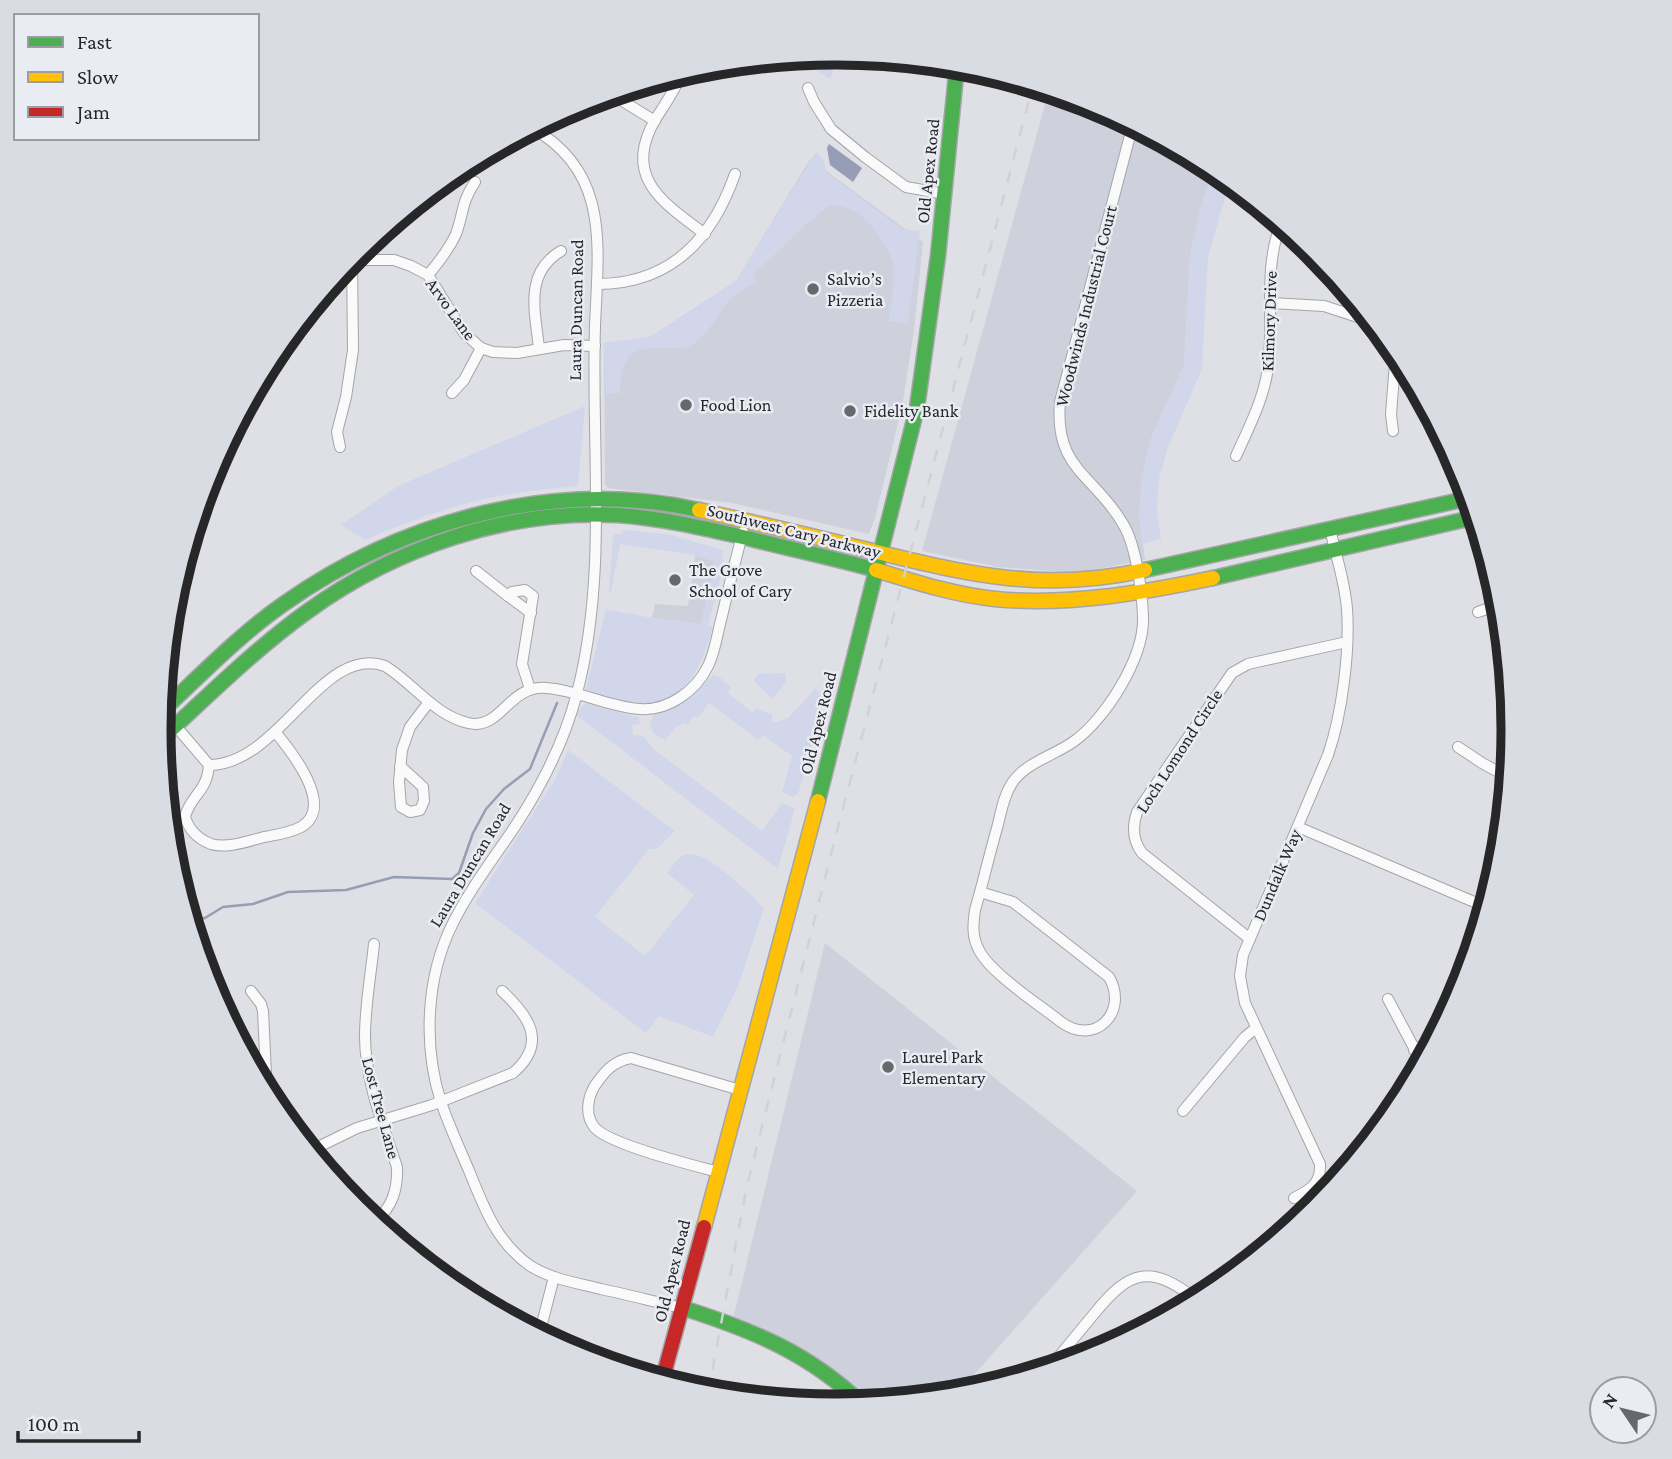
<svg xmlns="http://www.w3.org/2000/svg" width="1672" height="1459" font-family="'Crimson Pro',serif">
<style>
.built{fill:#ced1db}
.green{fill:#d1d6ea}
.water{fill:#979db4}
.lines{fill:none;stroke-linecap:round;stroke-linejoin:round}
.stream{stroke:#979db4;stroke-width:2.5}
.street-casing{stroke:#a4a5a8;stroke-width:12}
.fast-casing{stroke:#a4a5a8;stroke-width:17}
.slow-casing{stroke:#a4a5a8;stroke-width:17}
.jam-casing{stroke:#a4a5a8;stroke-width:17}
.street{stroke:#fafafb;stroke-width:10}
.fast{stroke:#4caf50;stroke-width:14}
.slow{stroke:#ffc107;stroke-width:14}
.jam{stroke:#c62828;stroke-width:14}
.rail{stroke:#d1d2d2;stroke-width:2.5;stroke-dasharray:12 12;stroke-linecap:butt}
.poi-dot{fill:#67686b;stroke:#eaecf4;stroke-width:2.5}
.labels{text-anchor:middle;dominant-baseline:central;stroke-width:5;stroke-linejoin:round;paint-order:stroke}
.street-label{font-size:18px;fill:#27272a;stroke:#eaecf4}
.poi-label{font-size:18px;fill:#27272a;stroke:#eaecf4;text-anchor:start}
.rim{fill:none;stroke:#27272a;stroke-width:9}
</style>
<rect width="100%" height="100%" fill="#dfe0e5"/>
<g class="built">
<polygon points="1049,90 1095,104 1214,168 1201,207 1190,256 1184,365 1150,441 1142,477 1139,514 1145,560 1077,573 998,567 922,551"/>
<polygon points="810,159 923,242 914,330 902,407 875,518 869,534 732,503 608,488 605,484 604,343 650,337 736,281"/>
<polygon points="695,555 716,561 701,624 652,618 655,604 688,606"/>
<polygon points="825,943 1137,1191 956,1395 862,1404 850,1391 732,1323"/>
</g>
<g class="green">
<polygon points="836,53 840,53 830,79 797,56"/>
<path d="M816,152L823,160L827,173L902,229L920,231L908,324L889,321C890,306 896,278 894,266C893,258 888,252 885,246C871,223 858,206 830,205L809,222L753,275L756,282C746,288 734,295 726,304C715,318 707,337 691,345C670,355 647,339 629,357C620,367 621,382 620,393L606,394L604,343L650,337L736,281Z"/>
<polygon points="1214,168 1230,181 1208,257 1202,369 1168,447 1159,479 1157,512 1161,539 1142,544 1139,514 1142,477 1150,441 1184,365 1190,256 1201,207"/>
<path d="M585,406L578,486C551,489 524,491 498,496C452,505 408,521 365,540L341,525L398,486Z"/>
<path d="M628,530L671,535L723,550L721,576L708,625L712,626V629C693,703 656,720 586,689L606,609L652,618L701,624L715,562L695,555L620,544L611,592H609L613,537L615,534H623V531Z"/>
<polygon points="785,673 786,682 772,699 754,681 758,674"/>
<path d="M713,675L718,676L731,687L728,693L752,712L756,709L772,714L773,723L788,718L816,688L823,700L818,708V724L798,794L792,797L782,792L792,756L763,735L758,740L709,703L698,718L694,716L688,724L684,723L675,728L665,740L653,733L650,724L654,713C682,705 693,696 713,675Z"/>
<polygon points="587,704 638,717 640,724 632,725 633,735 643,736 656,751 762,831 782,803 795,808 778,869 576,715 582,706"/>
<path d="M568,750L675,831L657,849H649L595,917L645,956L694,895L667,873C672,867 678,856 687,854C708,851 749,893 764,908L739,984L713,1037L659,1016L646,1033L475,903L556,778Z"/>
</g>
<polygon class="water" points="829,144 862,168 853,182 830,165 827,148"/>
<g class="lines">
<polyline class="stream" points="190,921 205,918 223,907 253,904 288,892 346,890 394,877 452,879 459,873 473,833 486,809 504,789 530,769 557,703"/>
<g class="street-casing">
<g id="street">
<path d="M682,72C676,89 665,104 655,120C622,177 663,203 705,234"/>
<polyline points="808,88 814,102 831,129 865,157 906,187 945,194"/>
<polyline points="611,94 655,121"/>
<path d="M532,128C611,172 598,248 595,326C591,447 608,574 577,693C565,740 542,785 516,825C494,858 469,890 452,925C426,978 423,1046 441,1102C449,1126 460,1149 470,1173C484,1208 497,1242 529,1265C550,1279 577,1283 601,1289C629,1295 656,1302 683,1308"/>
<polyline points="350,260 394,260 411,266 428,275 464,333 481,348 493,352 517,353 564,345 595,346"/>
<path d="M428,275C439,262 449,249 456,234C464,212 461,203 475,182"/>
<path d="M597,284C670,284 712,240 735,174"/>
<polyline points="1271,303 1324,306 1373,322"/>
<path d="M539,348C535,311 524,273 561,251"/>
<polyline points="452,393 464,380 481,348"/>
<polyline points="1393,431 1391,414 1396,350"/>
<polyline points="340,447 337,432 346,397 353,350 352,257"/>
<path d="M1236,456C1250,425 1267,393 1269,358C1273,314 1264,265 1281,223"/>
<polyline points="196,520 201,524"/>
<polyline points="476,571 508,596 512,592 525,590 533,596 522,664 530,689"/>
<polyline points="508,596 531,613"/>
<polyline points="1478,612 1501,604"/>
<path d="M162,710L209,765C280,765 322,643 385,666C413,683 434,715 468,723C501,731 508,685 546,688C578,690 608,707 640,709C668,711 696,691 708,666C715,652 717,635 721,620C728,591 735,561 743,532"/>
<polyline points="1458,747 1482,763 1508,777"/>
<path d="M209,765C207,793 190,795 185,817C189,830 198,839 211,844C227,849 248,841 264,837C276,835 290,833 301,827C336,807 291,751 276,733"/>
<polyline points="400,766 423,787 424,801 420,810 410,812 401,807 399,782 402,750 410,727 429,702"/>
<polyline points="1298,827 1486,907"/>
<path d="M980,892L1013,902L1109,977C1129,1012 1095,1047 1061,1022C1040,1005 988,972 978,948C972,936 973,924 975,910C983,883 989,856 997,828C1001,813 1003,797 1012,783C1025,763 1053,756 1073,742C1105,720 1145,657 1143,616C1142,591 1136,545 1123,524C1095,475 1054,470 1060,402L1133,124"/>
<path d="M1250,939L1142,853C1133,841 1132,827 1137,812L1232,673L1248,664L1347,642"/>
<path d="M374,944C371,974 365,1005 365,1036C365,1081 383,1125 397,1167C398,1190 392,1207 375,1222"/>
<polyline points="251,991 261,1004 263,1011 267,1095"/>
<polyline points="1388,999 1422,1063"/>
<polyline points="1414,1050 1435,1038"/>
<polyline points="1183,1111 1245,1037 1256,1028"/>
<path d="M310,1151L357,1128L432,1105L513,1073C548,1043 529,1016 502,991"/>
<path d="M718,1172C692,1165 611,1145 595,1128C585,1116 587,1100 594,1087C604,1072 613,1061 631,1058L740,1090"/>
<path d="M1294,1198C1310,1190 1321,1184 1320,1164L1245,1003L1240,976L1243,955L1328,755C1342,714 1350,652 1347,609C1345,582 1336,556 1330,529"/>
<polyline points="539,1335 554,1277"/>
<path d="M1049,1369C1064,1350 1079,1332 1094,1314C1130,1269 1151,1264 1197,1300"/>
</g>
</g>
<g class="fast-casing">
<g id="fast">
<polyline points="1145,570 1470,498"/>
<polyline points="1213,578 1476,517"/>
<path d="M161,712C201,675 240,634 285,603C403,520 556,478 699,510"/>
<path d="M160,740C208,696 255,649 308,611C395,548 508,509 617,515C661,518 704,528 747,538C790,549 833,558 876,570"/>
<polyline points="818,801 917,408 938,256 957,65"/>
<path d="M683,1308C752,1330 809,1353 862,1404"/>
</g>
</g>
<g class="slow-casing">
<g id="slow">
<path d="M699,510C751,522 804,534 856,547C959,572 1038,594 1145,570"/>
<path d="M876,570C915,582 955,595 995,599C1068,606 1142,593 1213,578"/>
<polyline points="704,1227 818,801"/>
</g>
</g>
<g class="jam-casing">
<polyline id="jam" points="662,1381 704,1227"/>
</g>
<use href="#street" class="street"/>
<use href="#fast" class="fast"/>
<use href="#slow" class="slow"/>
<use href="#jam" class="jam"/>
<polyline class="rail" points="708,1394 746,1190 830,858 1033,85"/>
</g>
<g class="poi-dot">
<circle cx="813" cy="289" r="7"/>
<circle cx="686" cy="405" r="7"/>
<circle cx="850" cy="411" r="7"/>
<circle cx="675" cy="580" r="7"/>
<circle cx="888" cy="1067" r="7"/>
</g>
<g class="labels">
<g class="street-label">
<text transform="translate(928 171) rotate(-84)">Old Apex Road</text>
<text transform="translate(1086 306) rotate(-76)">Woodwinds Industrial Court</text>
<text transform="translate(451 309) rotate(54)">Arvo Lane</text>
<text transform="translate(576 310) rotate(-89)">Laura Duncan Road</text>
<text transform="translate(1269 321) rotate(-88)">Kilmory Drive</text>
<text transform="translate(794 531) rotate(14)">Southwest Cary Parkway</text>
<text transform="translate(818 723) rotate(-76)">Old Apex Road</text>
<text transform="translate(1179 751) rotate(-57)">Loch Lomond Circle</text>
<text transform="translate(470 865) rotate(-59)">Laura Duncan Road</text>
<text transform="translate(1277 875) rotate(-67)">Dundalk Way</text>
<text transform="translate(381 1108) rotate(75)">Lost Tree Lane</text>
<text transform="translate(672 1271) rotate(-76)">Old Apex Road</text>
</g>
<g class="poi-label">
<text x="827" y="279">Salvio’s<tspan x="827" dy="21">Pizzeria</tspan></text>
<text x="700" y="405">Food Lion</text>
<text x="864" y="411">Fidelity Bank</text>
<text x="689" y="570">The Grove<tspan x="689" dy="21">School of Cary</tspan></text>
<text x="902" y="1057">Laurel Park<tspan x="902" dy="21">Elementary</tspan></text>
</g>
</g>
<path d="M0 0H1672V1459H0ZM835 65H837A664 664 0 0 1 1501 729V730A664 664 0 0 1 837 1394H835A664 664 0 0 1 171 730V729A664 664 0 0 1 835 65Z" fill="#dadce4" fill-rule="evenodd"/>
<path class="rim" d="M835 65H837A664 664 0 0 1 1501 729V730A664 664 0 0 1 837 1394H835A664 664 0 0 1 171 730V729A664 664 0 0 1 835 65Z"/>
<rect x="14" y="14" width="245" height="126" fill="#eaecf4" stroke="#9c9da3" stroke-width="2"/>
<rect x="28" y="37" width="35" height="10" fill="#4caf50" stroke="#9c9da3" stroke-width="2"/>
<text x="77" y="49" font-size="21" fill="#27272a">Fast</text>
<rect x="28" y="72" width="35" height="10" fill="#ffc107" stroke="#9c9da3" stroke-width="2"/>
<text x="77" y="84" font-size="21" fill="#27272a">Slow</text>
<rect x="28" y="107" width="35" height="10" fill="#c62828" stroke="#9c9da3" stroke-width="2"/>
<text x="77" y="119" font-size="21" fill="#27272a">Jam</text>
<g transform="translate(1623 1410) rotate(305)"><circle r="33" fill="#eaecf4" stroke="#9c9da3" stroke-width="2"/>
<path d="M0-5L12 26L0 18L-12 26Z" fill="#67686b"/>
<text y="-10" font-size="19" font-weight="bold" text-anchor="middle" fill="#27272a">N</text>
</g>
<path d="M18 1431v10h121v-10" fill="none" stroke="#27272a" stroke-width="3.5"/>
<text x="28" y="1431" font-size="21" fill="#27272a" stroke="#eaecf4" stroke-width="5" paint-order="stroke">100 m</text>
</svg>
